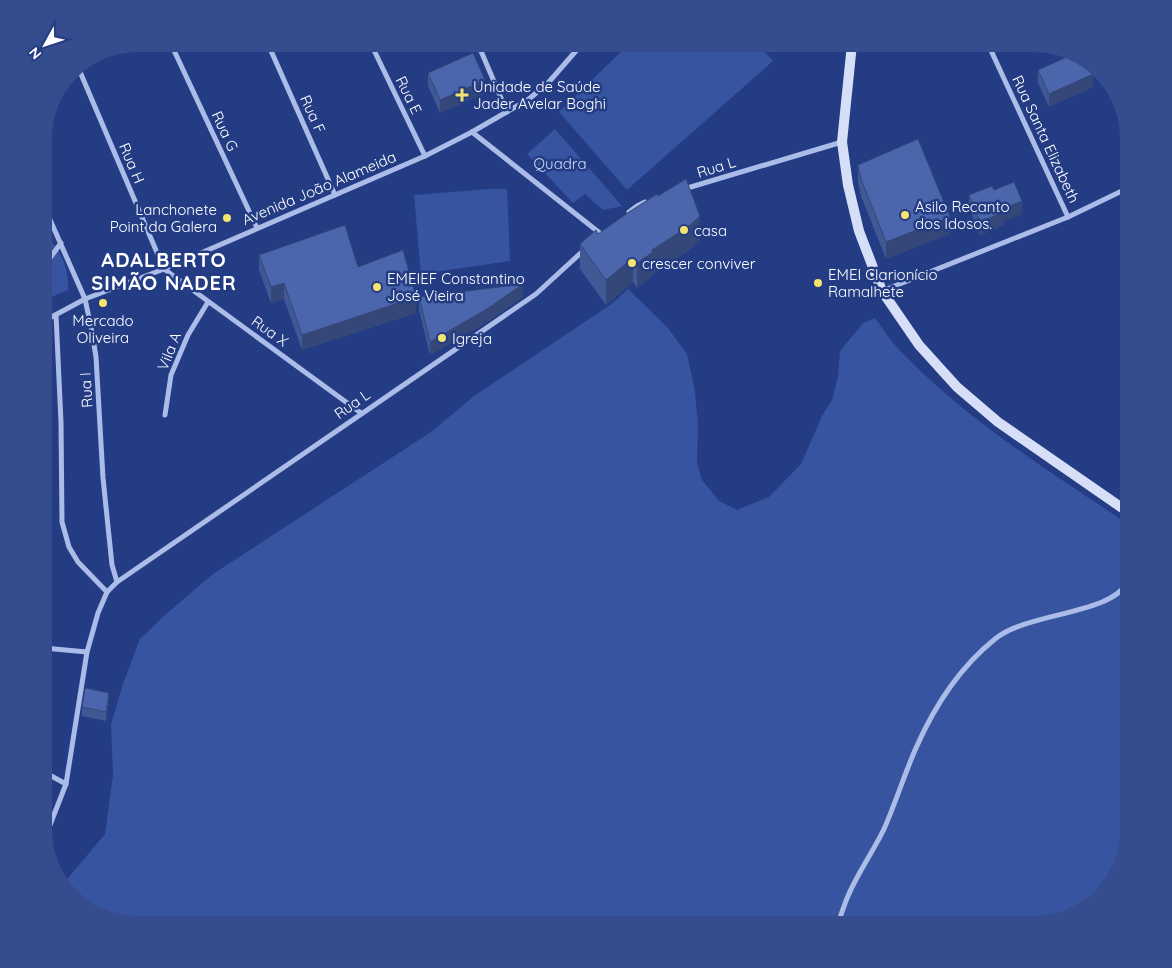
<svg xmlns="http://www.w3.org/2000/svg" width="1172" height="968" font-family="Quicksand,sans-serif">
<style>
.green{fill:#3754a1}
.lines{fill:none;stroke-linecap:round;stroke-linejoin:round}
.street{stroke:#acbce8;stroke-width:5}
.secondary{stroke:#d6dff7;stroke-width:10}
.wall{fill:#405894}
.shaded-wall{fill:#344778}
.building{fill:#4b66ac;stroke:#344778}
.poi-dot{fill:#f3e56f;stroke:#233c84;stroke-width:2}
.labels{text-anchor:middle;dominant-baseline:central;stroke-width:5;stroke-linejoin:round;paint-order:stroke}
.poi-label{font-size:15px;fill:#fff;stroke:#233c84;text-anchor:start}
.street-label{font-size:15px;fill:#fff;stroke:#233c84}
.park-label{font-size:15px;fill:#d0daf6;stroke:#233c84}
.district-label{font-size:20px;font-weight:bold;letter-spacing:1px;fill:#fff;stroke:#233c84}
</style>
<rect width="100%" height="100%" fill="#233c84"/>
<g class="green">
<polygon points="629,44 758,44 773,61 627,190 559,112"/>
<polygon points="555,129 622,206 603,210 585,194 573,203 527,154"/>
<polygon points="489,189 507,189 510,261 421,274 414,195"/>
<path d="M51,242C62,250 70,277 68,290L44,300V248Z"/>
<path d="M628,289L668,328L687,354L695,391L698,425L697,463L702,480L719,501L737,510L769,497L801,464L822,416L832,400L838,376L840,351L863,323L875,318C882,327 888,337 895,345C959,415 1050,472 1128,524V829L1104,892L1070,917L1033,924H139L76,900L63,884L105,834L113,775L111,724L123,684L140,639L166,614L213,574L431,432L474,396L613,303Z"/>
</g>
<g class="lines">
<g class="street">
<polyline points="171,44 257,228"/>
<polyline points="268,44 335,195"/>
<polyline points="371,44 425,156"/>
<polyline points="478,44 507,112"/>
<polyline points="988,44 1068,217"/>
<polyline points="78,67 164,269 361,413"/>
<polyline points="472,132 601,234"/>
<polyline points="684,189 842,142"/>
<polyline points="44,206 85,299 92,332 96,357 103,478 112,565 117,582"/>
<polyline points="629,212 637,206 645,202"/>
<polyline points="44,266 61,243"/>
<polyline points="882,291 1068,217 1128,188"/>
<polyline points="56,315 61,422 62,522 69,547 78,562 107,592"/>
<polyline points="44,321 85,299 164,269 425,156 472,132 529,99 548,83 582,44"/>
<polyline points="165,415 171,375 188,335 208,302"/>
<polyline points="44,648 87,652"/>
<polyline points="44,772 66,784"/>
<polyline points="44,836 48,830 66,784 87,652 98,613 107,592 117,582 536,294 584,250"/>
<path d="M838,924C841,915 844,905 848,896C858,872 873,852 884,829C896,802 904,775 916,748C934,707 960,667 995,639C1028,612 1110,615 1128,582"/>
</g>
<polyline class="secondary" points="852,44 842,142 848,185 859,231 882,291 919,345 957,387 998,422 1128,512"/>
</g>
<g class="wall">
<polygon points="1038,70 1093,87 1049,107 1038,83"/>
<polygon points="428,73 485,93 440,113 428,86"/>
<polygon points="1111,88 1121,102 1124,118"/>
<polygon points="858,165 950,234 886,259 861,196 858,182"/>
<polygon points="994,190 1022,214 1004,221 1004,225 980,235 969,208 969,195"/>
<polygon points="658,196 700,240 689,250 653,274 653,276 637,288 633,282 606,305 580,269 580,244 598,234"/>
<polygon points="259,255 358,267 416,313 302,350 284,299 271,303 259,270"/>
<polygon points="419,297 523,297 487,322 430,355 419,310"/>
<polygon points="109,702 106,721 82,716 82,707"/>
</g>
<g class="shaded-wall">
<polygon points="1093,74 1093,87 1049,107 1049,94"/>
<polygon points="485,80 485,93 440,113 440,100"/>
<polygon points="1022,201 1022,214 1004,221 1004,225 980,235 980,222 1003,209"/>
<polygon points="700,216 700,240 689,250 653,274 653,276 637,288 637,263 652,250"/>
<polygon points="950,217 950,234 886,259 886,242"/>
<polygon points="633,258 633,282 606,305 606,280"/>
<polygon points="284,283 284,299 271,303 271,287"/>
<polygon points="523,284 523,297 487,322 430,355 430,342"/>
<polygon points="416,297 416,313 302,350 302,335"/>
<polygon points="109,693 109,702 106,721 106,712"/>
</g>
<g class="building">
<polygon points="473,53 485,80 440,100 428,73"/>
<polygon points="1067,57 1089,65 1093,74 1049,94 1038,70"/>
<polygon points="918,139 950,217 886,242 861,179 858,165"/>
<polygon points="686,179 700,216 689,226 652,250 653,252 637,263 633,258 606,280 580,244 596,230 598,234 629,212 657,194 658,196"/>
<polygon points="1014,182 1022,201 1003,209 1004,212 980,222 969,195 992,186 994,190"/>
<polygon points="345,225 358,267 403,250 416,297 302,335 284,283 271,287 259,255"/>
<polygon points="523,284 487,309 430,342 419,297"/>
<polygon points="85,688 109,693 106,712 82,707"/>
</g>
<g class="poi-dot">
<path d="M459.5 87.5h5v5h5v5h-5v5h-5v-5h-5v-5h5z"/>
<circle cx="905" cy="215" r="5"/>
<circle cx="227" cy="218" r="5"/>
<circle cx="684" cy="230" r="5"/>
<circle cx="632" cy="263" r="5"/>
<circle cx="818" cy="283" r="5"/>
<circle cx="377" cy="287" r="5"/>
<circle cx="103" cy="303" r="5"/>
<circle cx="442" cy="338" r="5"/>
</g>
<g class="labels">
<g class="poi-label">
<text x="473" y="86">Unidade de Saúde<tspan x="473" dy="17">Jader Avelar Boghi</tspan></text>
<text x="915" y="206">Asilo Recanto<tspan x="915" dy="17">dos Idosos.</tspan></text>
<text x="217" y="209" text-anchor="end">Lanchonete<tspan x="217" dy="17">Point da Galera</tspan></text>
<text x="694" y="230">casa</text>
<text x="642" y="263">crescer conviver</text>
<text x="828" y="274">EMEI Clarionício<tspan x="828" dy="17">Ramalhete</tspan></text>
<text x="387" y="278">EMEIEF Constantino<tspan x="387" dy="17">José Vieira</tspan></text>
<text x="103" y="320" text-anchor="middle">Mercado<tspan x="103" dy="17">Oliveira</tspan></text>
<text x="452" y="338">Igreja</text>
</g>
<g class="street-label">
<text transform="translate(409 95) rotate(64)">Rua E</text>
<text transform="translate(313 114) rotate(66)">Rua F</text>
<text transform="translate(225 131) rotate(65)">Rua G</text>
<text transform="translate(1046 139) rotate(65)">Rua Santa Elizabeth</text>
<text transform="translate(132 163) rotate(67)">Rua H</text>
<text transform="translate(716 167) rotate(-17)">Rua L</text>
<text transform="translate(319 188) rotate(-23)">Avenida João Alameida</text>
<text transform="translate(270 331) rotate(36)">Rua X</text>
<text transform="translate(169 351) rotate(-68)">Vila A</text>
<text transform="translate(86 390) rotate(-93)">Rua I</text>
<text transform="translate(352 404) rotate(-35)">Rua L</text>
</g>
<g class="park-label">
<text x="560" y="163">Quadra</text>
</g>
<g class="district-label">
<text x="164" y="259">ADALBERTO<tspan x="164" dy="23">SIMÃO NADER</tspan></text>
</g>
</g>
<path d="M0 0H1172V968H0ZM138 52H1034A86 86 0 0 1 1120 138V830A86 86 0 0 1 1034 916H138A86 86 0 0 1 52 830V138A86 86 0 0 1 138 52Z" fill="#354c8e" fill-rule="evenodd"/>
<g transform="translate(45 45) rotate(230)" stroke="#233c84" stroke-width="4" paint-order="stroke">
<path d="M0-4L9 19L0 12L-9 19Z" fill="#ffffff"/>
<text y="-8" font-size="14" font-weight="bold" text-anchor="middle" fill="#ffffff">N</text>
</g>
</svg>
